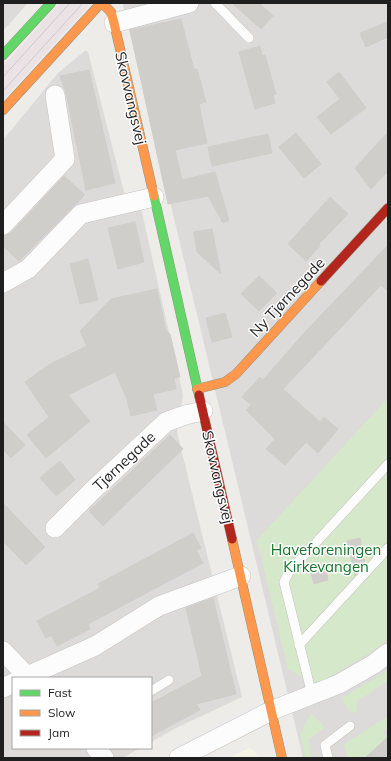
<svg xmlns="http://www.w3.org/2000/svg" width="391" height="761" font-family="Mulish,sans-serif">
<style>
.residential{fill:#dcdbd9}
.industrial{fill:#eae2e5}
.education{fill:#f4f5e5}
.grass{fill:#d6e8ca}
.building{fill:#d0cecb;stroke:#d0ceca}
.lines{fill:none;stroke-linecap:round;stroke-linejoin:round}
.lane-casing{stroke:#c4c4c2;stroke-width:10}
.street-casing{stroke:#c4c4c2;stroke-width:20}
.fast-casing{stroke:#929682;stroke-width:10}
.slow-casing{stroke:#929682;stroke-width:10}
.jam-casing{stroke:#929682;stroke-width:10}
.lane{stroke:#fcfcfc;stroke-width:9}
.street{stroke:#fcfcfc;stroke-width:19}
.fast{stroke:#63d668;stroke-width:9}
.slow{stroke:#ff974d;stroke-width:9}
.jam{stroke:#b3261e;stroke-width:9}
.tram{stroke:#cbcbca;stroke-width:1}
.labels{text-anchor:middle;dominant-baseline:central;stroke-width:3;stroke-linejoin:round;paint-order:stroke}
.street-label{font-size:15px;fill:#1f1f1f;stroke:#fff}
.park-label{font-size:15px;fill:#15752b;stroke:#fff}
</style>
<rect width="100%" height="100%" fill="#edece8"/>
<g class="residential">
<polygon points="3,3 28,3 3,31"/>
<polygon points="125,3 388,3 388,758 303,758 123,5"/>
<polygon points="86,50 88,52 125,196 141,208 183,395 177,432 242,697 176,728 151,742 151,678 13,678 13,748 140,748 123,758 3,758 3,140 58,73"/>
</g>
<polygon class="industrial" points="60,3 91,3 3,100 3,66"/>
<polygon class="education" points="249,748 256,752 257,758 228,758"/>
<g class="grass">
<polygon points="388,398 388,639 373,651 316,685 288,669 257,540"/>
<polygon points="388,670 388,681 356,702 357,712 350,713 342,698"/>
<polygon points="311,713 325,727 308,740 312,758 305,758 300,734"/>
<polygon points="388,716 388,727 383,732 387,738 365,758 347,758 344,744"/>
</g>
<g class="building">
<polygon points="232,3 259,3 273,16 261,29"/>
<polygon points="181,19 194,70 197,69 206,102 199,104 207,143 175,150 182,180 215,172 229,220 223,223 208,196 168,204 130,30"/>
<polygon points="388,22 388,37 366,47 360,33"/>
<polygon points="260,46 262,56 265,55 276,94 273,95 275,103 255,109 239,52"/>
<polygon points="89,70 115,183 86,190 66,93 60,76"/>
<polygon points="339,72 366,108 331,134 317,117 340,99 327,82"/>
<polygon points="388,132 388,171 371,189 355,168"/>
<polygon points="296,133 321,164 304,178 279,147"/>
<polygon points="268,134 272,153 212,166 208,147"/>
<polygon points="64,176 85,195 19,261 3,246 3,236 11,233"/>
<polygon points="330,197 348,214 319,244 320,246 306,261 288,244"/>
<polygon points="135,222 144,262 118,269 108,228"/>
<polygon points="212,229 221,274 197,252 194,232"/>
<polygon points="388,245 388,291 381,285 283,389 320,422 324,417 338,429 318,453 306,442 285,465 266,449 275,439 246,410 251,405 242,397 260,377 263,380 304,333"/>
<polygon points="88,259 98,300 80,304 70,264"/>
<polygon points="259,276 277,293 259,311 241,294"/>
<polygon points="157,289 166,331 170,334 180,377 174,378 176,389 153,394 157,410 131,416 127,399 115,372 68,395 90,421 46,458 27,435 49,417 25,382 50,364 87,346 80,331 111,299"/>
<polygon points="225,313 232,337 212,342 206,318"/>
<polygon points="3,422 25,445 11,458 3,450"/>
<polygon points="170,435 183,449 103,526 89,511"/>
<polygon points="60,461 75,480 56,496 40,478"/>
<polygon points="3,503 45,547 26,565 3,541"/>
<polygon points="193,533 201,548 196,550 203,563 88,624 90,629 57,646 51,635 46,638 37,621 100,588 98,584"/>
<polygon points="360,538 365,564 355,576 347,541"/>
<polygon points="325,565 328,580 314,584 310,569"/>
<polygon points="213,598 236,694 196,704 200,710 151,736 151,703 202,676 186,608"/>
<polygon points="388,737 388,758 365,758"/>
</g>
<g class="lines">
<g class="lane-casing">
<g id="lane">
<polyline points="215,3 249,38"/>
<polyline points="299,645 388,548"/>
<polyline points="151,691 169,680"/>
<polyline points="312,695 284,582 289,572 388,464"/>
<polyline points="328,758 325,745 350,726"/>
</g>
</g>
<g class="street-casing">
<g id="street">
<polyline points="114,23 189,3"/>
<polyline points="3,225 65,159 55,95"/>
<polyline points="3,283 28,269 81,214 154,197"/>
<polyline points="55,528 92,491 166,422 185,415 203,411"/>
<polyline points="3,651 29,678"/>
<polyline points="23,678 95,646 159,606 241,576"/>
<polyline points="3,688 13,683"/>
<polyline points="96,748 104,758"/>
<polyline points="179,758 273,710 339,684 374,664 388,653"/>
</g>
</g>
<g class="fast-casing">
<g id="fast">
<polyline points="3,55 51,3"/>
<polyline points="154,196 199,395"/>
</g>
</g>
<g class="slow-casing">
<g id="slow">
<polyline points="102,3 111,12 114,23 154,196"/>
<polyline points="3,110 101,3"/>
<polyline points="197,389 225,382 236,374 321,281"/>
<polyline points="232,539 282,758"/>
</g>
</g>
<g class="jam-casing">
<g id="jam">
<polyline points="321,281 388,208"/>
<polyline points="199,395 232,539"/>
</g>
</g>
<use href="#lane" class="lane"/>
<use href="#street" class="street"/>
<use href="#fast" class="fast"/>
<use href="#slow" class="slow"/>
<use href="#jam" class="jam"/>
<g class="tram">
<polyline points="3,77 70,3"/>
<polyline points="3,91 83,3"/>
</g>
</g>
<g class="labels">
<g class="street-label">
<text transform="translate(131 98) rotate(77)">Skovvangsvej</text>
<text transform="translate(287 297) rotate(-47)">Ny Tjørnegade</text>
<text transform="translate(124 461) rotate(-43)">Tjørnegade</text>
<text transform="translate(218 477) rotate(77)">Skovvangsvej</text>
</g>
<g class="park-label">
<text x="326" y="549">Haveforeningen<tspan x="326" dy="17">Kirkevangen</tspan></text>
</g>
</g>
<rect width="391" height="761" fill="none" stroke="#1f1f1f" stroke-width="8"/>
<rect x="12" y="677" width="140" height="72" fill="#ffffff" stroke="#a5a5a5"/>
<rect x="20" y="690" width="20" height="6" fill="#63d668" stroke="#a5a5a5"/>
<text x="48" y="697" font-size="12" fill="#1f1f1f">Fast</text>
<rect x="20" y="710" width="20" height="6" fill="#ff974d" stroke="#a5a5a5"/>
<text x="48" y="717" font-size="12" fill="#1f1f1f">Slow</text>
<rect x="20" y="730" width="20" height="6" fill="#b3261e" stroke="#a5a5a5"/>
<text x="48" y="737" font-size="12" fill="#1f1f1f">Jam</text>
</svg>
